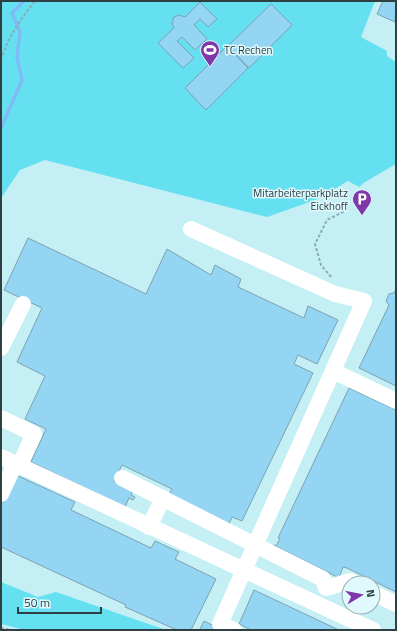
<svg xmlns="http://www.w3.org/2000/svg" width="397" height="631" font-family="'Titillium Web',sans-serif">
<style>
.green{fill:#65e0f1}
.lines{fill:none;stroke-linecap:round;stroke-linejoin:round}
.stream{stroke:#80bbf5;stroke-width:3.5}
.building{fill:#94d5f3;stroke:#7ea1b1}
.path{stroke:#8aabb0;stroke-width:2;stroke-dasharray:3 2;stroke-linecap:butt}
.minor{stroke:#fff;stroke-width:16}
.labels{text-anchor:middle;dominant-baseline:central;stroke-width:3;stroke-linejoin:round;paint-order:stroke}
.poi-label{font-size:11px;fill:#2f4043;stroke:#dff9fd;text-anchor:start}
</style>
<rect width="100%" height="100%" fill="#c4eff5"/>
<g class="green">
<polygon points="1,1 375,1 361,37 387,51 387,56 396,62 396,164 365,182 359,187 348,181 318,199 267,217 45,160 20,170 1,198"/>
<polygon points="1,582 38,597 56,592 166,630 25,630 1,624"/>
</g>
<g class="lines">
<polyline class="stream" points="1,128 22,80 17,57 20,32 12,13 24,1"/>
</g>
<g class="building">
<polygon points="383,1 396,1 395,22 377,14"/>
<polygon points="200,2 217,19 208,27 200,19 194,25 207,39 195,50 182,37 177,41 194,58 183,68 158,43 174,28 172,23 174,17 179,15 185,17"/>
<polygon points="271,4 292,25 249,68 228,46"/>
<polygon points="227,46 248,68 206,110 185,88"/>
<polygon points="28,238 146,294 167,249 211,275 215,265 241,279 238,287 304,318 308,306 338,320 317,364 298,355 294,364 313,373 242,521 232,517 229,524 168,496 172,489 122,465 114,481 133,490 131,495 135,497 133,500 129,498 125,507 31,462 46,429 25,419 45,376 17,362 42,308 4,290"/>
<polygon points="396,289 396,386 359,368 389,305 386,301 389,294 394,293"/>
<polygon points="349,388 396,410 396,592 347,568 343,567 339,578 273,545 276,546 280,539 278,538"/>
<polygon points="16,475 75,502 71,510 151,548 155,541 179,552 175,559 216,579 191,630 177,630 125,607 126,605 1,547 1,505"/>
<polygon points="254,590 339,630 251,630 239,624"/>
<polygon points="204,621 222,630 203,630 200,629"/>
</g>
<g class="lines">
<g class="path">
<path d="M1,60C8,37 20,20 35,1"/>
<polyline points="331,277 321,265 315,244 327,220 345,211"/>
<polyline points="1,628 10,630"/>
</g>
<g class="minor">
<polyline points="191,229 335,294 364,301 220,624 234,630"/>
<polyline points="1,348 23,304"/>
<polyline points="333,371 396,401"/>
<polyline points="1,418 34,434 19,466"/>
<polyline points="1,457 373,630"/>
<polyline points="122,478 323,579 326,588 350,581 354,583"/>
<polyline points="1,494 15,464"/>
<polyline points="149,527 163,498"/>
<polyline points="373,593 396,604"/>
</g>
</g>
<defs>
<g id="stadium-pin" transform="scale(1)"><path d="M0 17L-7.5 6A9.5 9.5 0 1 1 7.5 6Z" fill="#7f37a9" stroke="#dff9fd"/><path d="M0-5a6.5 5 0 1 0 0 10a6.5 5 0 1 0 0-10ZM-3.5-1.8h7v3.6h-7Z" fill="#fff"/></g>
<g id="parking-pin" transform="scale(1)"><path d="M0 17L-7.5 6A9.5 9.5 0 1 1 7.5 6Z" fill="#7f37a9" stroke="#dff9fd"/><path d="M-3.5-5.5H1a3.5 3.5 0 0 1 0 7H-1V5.5H-3.5ZM-1-3.4V-.6H.8a1.4 1.4 0 0 0 0-2.8Z" fill="#fff"/></g>
</defs>
<g fill-rule="evenodd">
<use href="#stadium-pin" x="210" y="50"/>
<use href="#parking-pin" x="362" y="199"/>
</g>
<g class="labels">
<g class="poi-label">
<text x="224" y="50">TC Rechen</text>
<text x="348" y="193" text-anchor="end">Mitarbeiterparkplatz<tspan x="348" dy="13">Eickhoff</tspan></text>
</g>
</g>
<rect width="397" height="631" fill="none" stroke="#2f4043" stroke-width="4"/>
<g transform="translate(361 595) rotate(80)"><circle r="19" fill="#dff9fd" stroke="#99afb3"/>
<path d="M0-3L7 15L0 10L-7 15Z" fill="#7f37a9"/>
<text y="-6" font-size="11" font-weight="bold" text-anchor="middle" fill="#2f4043">N</text>
</g>
<path d="M18 607v6h83v-6" fill="none" stroke="#2f4043" stroke-width="2"/>
<text x="24" y="607" font-size="12" fill="#2f4043" stroke="#dff9fd" stroke-width="3" paint-order="stroke">50 m</text>
</svg>
